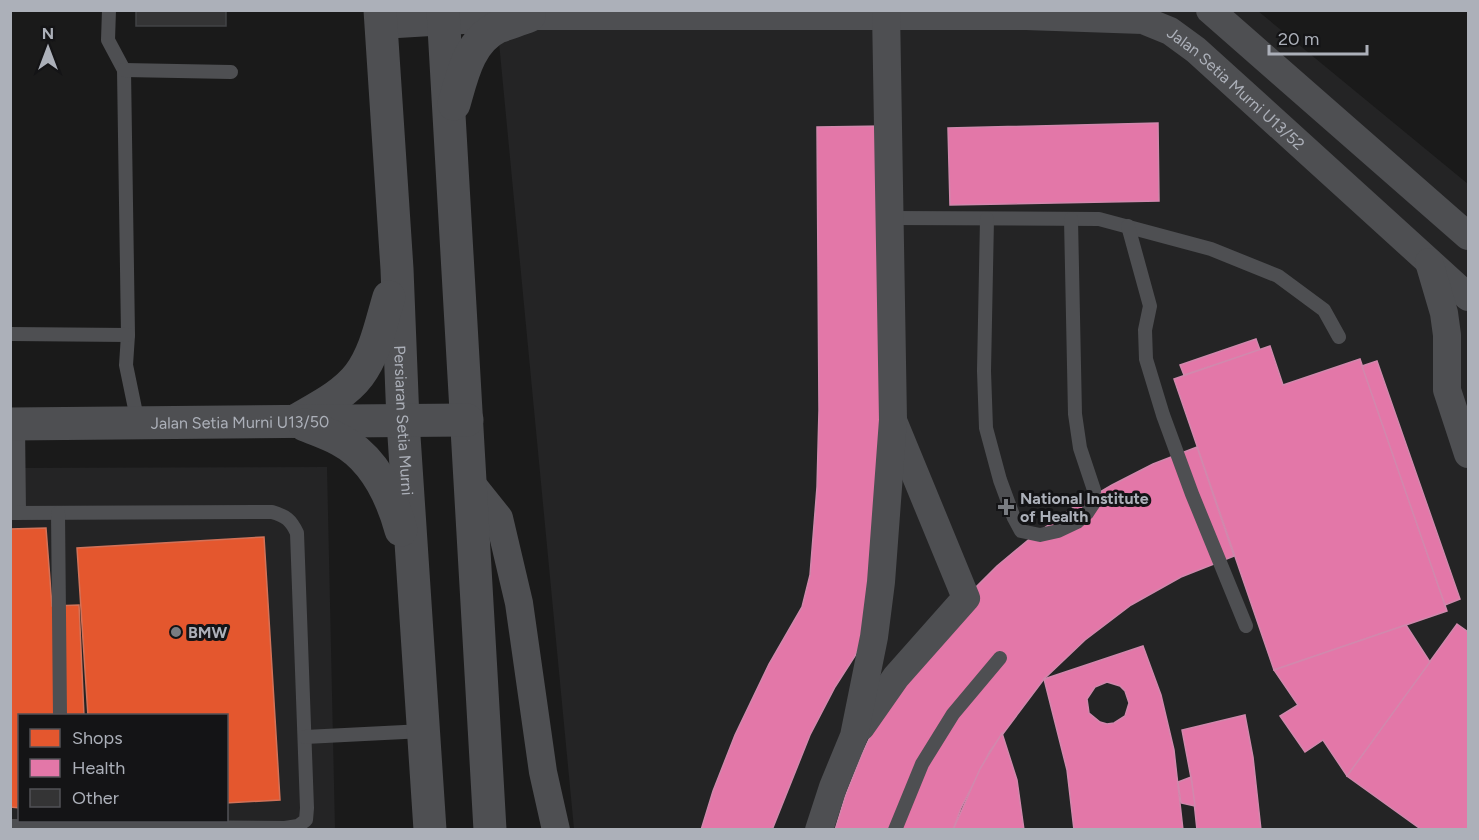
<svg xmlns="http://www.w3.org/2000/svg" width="1479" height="840" font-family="Figtree,sans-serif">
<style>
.built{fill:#242425;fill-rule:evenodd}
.shops{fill:#e4572e;stroke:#d37258;stroke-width:1.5}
.health{fill:#e377a8;stroke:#d288ad;stroke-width:1.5;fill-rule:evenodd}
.building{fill:#343435;stroke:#424346;stroke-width:1.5}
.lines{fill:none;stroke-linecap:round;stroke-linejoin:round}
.service{stroke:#4e4f52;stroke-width:14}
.minor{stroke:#4e4f52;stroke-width:28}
.tertiary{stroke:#4e4f52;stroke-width:33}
.poi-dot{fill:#797c81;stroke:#141416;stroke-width:2}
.labels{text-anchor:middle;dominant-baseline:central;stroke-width:6;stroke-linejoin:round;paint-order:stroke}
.street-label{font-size:16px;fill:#acb0b9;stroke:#141416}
.poi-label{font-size:16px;font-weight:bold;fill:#acb0b9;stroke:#141416;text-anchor:start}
</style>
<rect width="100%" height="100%" fill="#1a1a1a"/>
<g class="built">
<polygon points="496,11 1258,11 1468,184 1468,829 574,829"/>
<path d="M327,467L335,829H11L10,468ZM20,716H226V820H20Z"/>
</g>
<g class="shops">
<polygon points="46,528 52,606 79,605 84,716 20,716 20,808 10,807 10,529"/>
<polygon points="264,537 280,800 226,803 226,716 88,716 77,548"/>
</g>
<g class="health">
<polygon points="1158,123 1159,201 950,205 948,128"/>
<polygon points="884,126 886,414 865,632 855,656 835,687 810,735 772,830 701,830 713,791 735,735 769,664 802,607 810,575 817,487 819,410 817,127"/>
<polygon points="1256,339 1260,350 1184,375 1180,365"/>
<polygon points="1270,346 1283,385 1360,359 1447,611 1274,670 1174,379"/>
<polygon points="1377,361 1460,599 1445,605 1362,366"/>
<polygon points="1197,447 1234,556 1181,577 1131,605 1085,640 1044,679 990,751 961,808 953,830 835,830 845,797 862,754 882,712 964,599 997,566 1033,536 1071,509 1112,485 1153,464"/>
<polygon points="1457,624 1468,632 1468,830 1422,830 1347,776"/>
<polygon points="1406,625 1430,662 1347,776 1323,740 1305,752 1280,716 1298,705 1274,670"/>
<path d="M1143,646L1161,695L1174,750L1183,830H1074L1067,770L1044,679ZM1107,682L1120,686L1125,691L1129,703L1125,716L1114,723L1107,724L1100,722L1089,713L1087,699L1095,687Z"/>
<polygon points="1245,715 1253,757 1261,830 1197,830 1192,783 1182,730"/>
<polygon points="1002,733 1017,780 1024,830 953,830 980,769"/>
<polygon points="1191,777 1193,791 1195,806 1181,803 1178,782"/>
</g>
<rect class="building" x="136" y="10" width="90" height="16"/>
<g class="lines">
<g class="service">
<polyline points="109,10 108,40 124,70 128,335 126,365 138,423"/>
<polyline points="124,70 231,72"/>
<polyline points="889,218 1099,219 1211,249 1278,276 1324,310 1339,337"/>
<polyline points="987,219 984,371 986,428 1000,480 1014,518 1021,531 1040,535 1058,531 1077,522 1087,513 1093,504 1094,490 1080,448 1075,414 1071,219"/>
<polyline points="1128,226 1150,306 1145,330 1146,359 1163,415 1192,494 1246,626"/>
<polyline points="10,334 128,335"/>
<polyline points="18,424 19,513"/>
<path d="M10,513L272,512C286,516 291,520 297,533L307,808L306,820L298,826L285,828L10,826"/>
<polyline points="58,513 60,716"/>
<polyline points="305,737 424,731"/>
<polyline points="895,830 922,764 953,714 1000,658"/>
</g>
<g class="minor">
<polyline points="1210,10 1468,236"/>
<path id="s1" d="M381,25L529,16H1026L1143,20L1170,31L1196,50L1468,297"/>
<polyline points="1429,262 1444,313 1447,335 1447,390 1468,454"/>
<polyline points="471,483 499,518 519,603 543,772 556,830"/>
<polyline points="861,727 896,677 966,598 894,423"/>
<polyline points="819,830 833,787 854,736 874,637 881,582 893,420 886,10"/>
</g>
<g class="tertiary">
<path id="s2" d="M380,10L397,269L403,421L430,830"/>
<polyline points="443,10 490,830"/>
<path d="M454,104C462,76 469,41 498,27C508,23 519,20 529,16"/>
<path d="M295,421C317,408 344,395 359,375C376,352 381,323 389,297"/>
<path id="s3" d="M10,424L467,420"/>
<path d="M305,425C317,430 329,434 340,440C374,458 391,494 401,530"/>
</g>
</g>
<g class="poi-dot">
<path d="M1003 498h6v6h6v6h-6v6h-6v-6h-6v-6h6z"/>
<circle cx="176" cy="632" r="6"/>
</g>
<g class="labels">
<g class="street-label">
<text stroke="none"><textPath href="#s1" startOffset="879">Jalan Setia Murni U13/52</textPath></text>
<text stroke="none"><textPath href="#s2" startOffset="411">Persiaran Setia Murni</textPath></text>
<text stroke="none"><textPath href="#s3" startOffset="230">Jalan Setia Murni U13/50</textPath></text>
</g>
<g class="poi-label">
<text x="1020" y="498">National Institute<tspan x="1020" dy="18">of Health</tspan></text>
<text x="188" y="632">BMW</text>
</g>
</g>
<rect width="1479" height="840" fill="none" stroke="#acb0b9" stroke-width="24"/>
<rect x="18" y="714" width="210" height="108" fill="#141416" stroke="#515257" stroke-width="1.5"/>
<rect x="30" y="729" width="30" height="18" fill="#e4572e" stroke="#515257" stroke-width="1.5"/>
<text x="72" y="744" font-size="18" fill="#acb0b9">Shops</text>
<rect x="30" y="759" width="30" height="18" fill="#e377a8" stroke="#515257" stroke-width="1.5"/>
<text x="72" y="774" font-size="18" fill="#acb0b9">Health</text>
<rect x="30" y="789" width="30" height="18" fill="#343435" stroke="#515257" stroke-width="1.5"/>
<text x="72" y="804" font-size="18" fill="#acb0b9">Other</text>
<g transform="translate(48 48)" stroke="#141416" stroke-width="4.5" paint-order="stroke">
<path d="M0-4.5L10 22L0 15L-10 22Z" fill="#acb0b9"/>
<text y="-9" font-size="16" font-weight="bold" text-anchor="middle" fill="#acb0b9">N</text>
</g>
<path d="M1269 45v9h98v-9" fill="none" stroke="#acb0b9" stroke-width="3"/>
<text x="1278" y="45" font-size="18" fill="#acb0b9" stroke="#141416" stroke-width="4.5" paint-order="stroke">20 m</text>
</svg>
